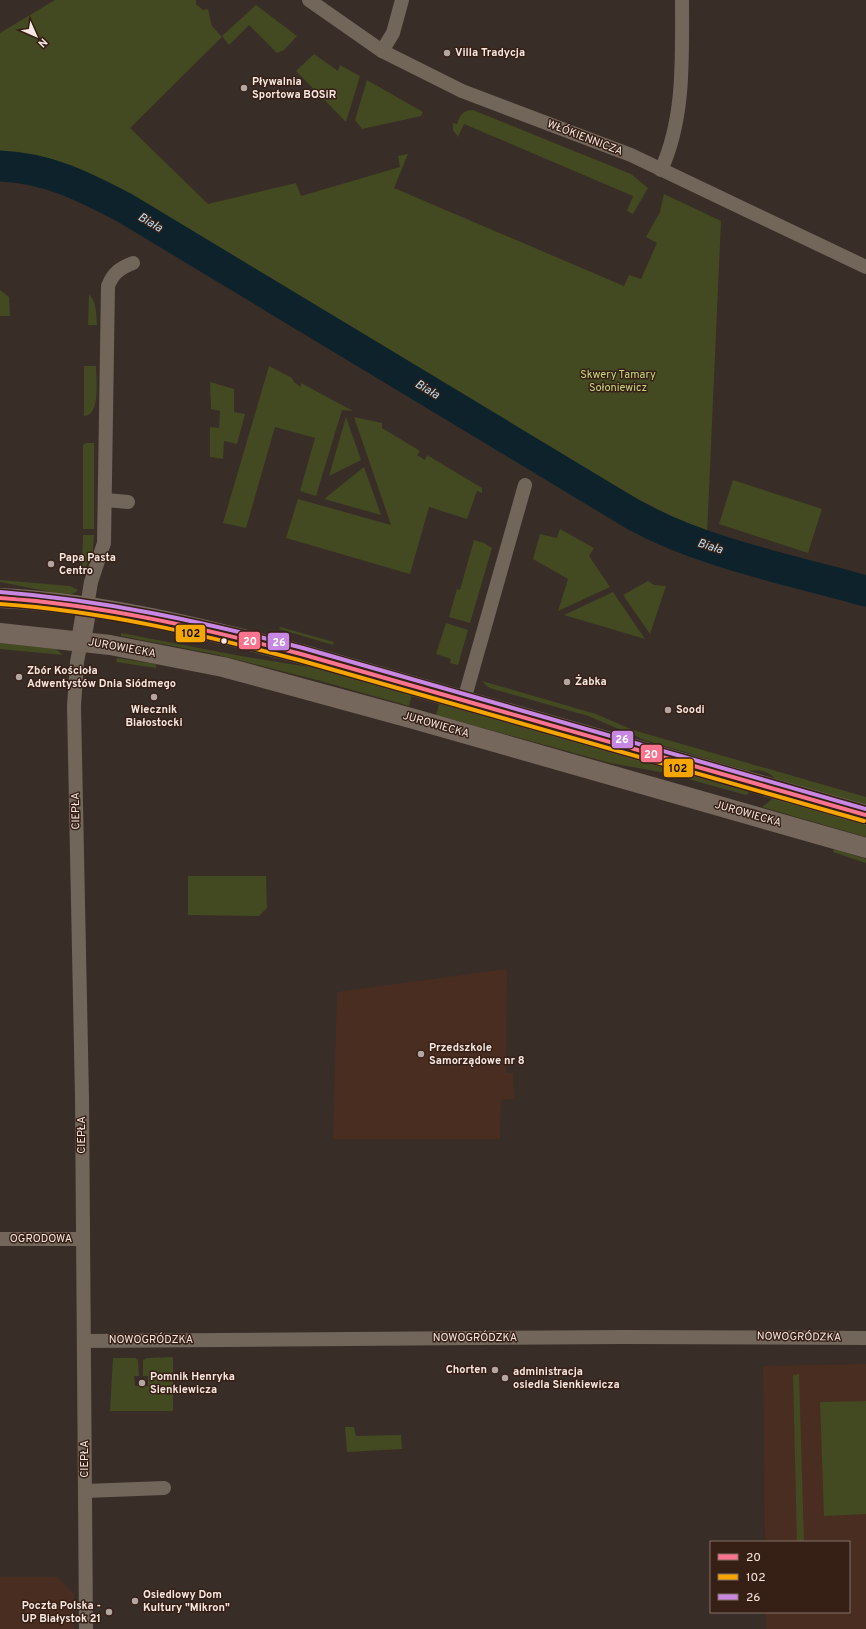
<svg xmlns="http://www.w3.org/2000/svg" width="866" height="1629" font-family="Overpass,sans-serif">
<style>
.built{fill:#492d21}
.green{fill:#434920}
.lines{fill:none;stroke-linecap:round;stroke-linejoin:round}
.river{stroke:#0e222c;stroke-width:31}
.street{stroke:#72655a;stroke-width:14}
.secondary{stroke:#75675b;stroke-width:20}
.bus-1-casing{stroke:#362016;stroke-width:7}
.bus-2-casing{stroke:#362016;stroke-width:7}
.bus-3-casing{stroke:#362016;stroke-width:7}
.bus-1{stroke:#fc738d;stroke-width:4}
.bus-2{stroke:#f7a600;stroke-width:4}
.bus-3{stroke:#c787e3;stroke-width:4}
.poi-dot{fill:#b4a6a0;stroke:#362016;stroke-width:1.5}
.bus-dot{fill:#f7e7e1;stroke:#362016;stroke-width:1.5}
.labels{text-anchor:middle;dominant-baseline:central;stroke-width:3;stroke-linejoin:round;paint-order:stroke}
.poi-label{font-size:11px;font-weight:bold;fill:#f7e7e1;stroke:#362016;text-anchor:start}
.street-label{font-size:11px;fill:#f7e7e1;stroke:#362016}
.park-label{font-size:11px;fill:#c9d97d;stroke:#362016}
.water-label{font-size:12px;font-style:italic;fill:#bce0f4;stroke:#362016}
.line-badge{stroke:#362016;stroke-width:1.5}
.badge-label{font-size:11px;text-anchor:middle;font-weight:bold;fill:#fff}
.pale-badge-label{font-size:11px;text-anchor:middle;font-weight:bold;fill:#111}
</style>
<rect width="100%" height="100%" fill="#392d28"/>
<g class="built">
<polygon points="507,969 506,1073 513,1073 514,1099 501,1100 500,1139 333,1139 337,992"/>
<polygon points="866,1364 866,1629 766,1629 766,1612 849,1612 849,1542 765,1542 763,1366"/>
<polygon points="0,1577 57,1577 74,1594 74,1629 0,1629"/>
</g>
<g class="green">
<path d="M55,0H196V4L203,10L208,9L212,26L222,37L130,128L208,204L296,183L301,196L400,167L398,156L408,154L394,188L624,286L629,275L641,279L657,243L646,237L660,212L664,194L721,221L707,535L435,393L125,209C83,186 49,168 0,166V33Z"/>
<polygon points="256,5 297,36 284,50 277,53 249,25 229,45 222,36"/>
<polygon points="314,54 338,71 340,65 360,76 346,122 296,71"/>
<polygon points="367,80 423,112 421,116 362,129 355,120"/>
<path d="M473,110L631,174L648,188L633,214L627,211L633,196L464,124L458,137L453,130V123L457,124C460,115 463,110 473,110Z"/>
<polygon points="0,290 9,297 10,316 0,316"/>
<path d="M89,294C97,303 96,313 97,325H88Z"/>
<path d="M84,366H96C96,379 101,416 84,416Z"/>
<polygon points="269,366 292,378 294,382 301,387 301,383 353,411 342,410 316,496 300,491 315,438 275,427 246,528 223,523"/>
<polygon points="210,382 234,389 234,412 245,414 237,444 224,441 223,459 210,457 210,427 219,428 220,411 211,409"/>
<polygon points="346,417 361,460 329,476"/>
<polygon points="354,417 382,423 382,428 420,451 417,455 425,460 427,455 482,488 482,493 477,491 467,519 429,507 410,574 286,538 298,499 391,525"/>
<polygon points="86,443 94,443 94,529 83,529 83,445"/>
<polygon points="364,467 381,515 324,499"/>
<polygon points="733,480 822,509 808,553 719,524"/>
<polygon points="560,529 594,548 589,556 610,587 558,611 568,579 533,559 540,534 557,538"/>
<polygon points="83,535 94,535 93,550 86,567 82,567"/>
<polygon points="474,540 484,543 492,548 470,623 449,617 457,589 460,590"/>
<polygon points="0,580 70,586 78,590 75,593 66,595 0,582"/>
<polygon points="648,581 654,585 666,586 650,634 623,595"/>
<polygon points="613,592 645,639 564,615"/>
<polygon points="446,623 468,630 458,665 450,663 451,659 436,654"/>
<polygon points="280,627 334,642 333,645 279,629"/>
<polygon points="121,633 241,656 309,667 412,695 409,706 317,680 214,654 121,636"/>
<polygon points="0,643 56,649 63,655 0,649"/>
<polygon points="117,658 156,664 156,668 116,662"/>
<path d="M482,681L596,714L633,730L866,797V805L776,779C767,771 760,769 749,771L647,741L588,716L493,689L488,687Z"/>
<polygon points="439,704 747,791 749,793 746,795 666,773 610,763 436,715"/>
<polygon points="774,798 866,825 866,837 762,807"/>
<polygon points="834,849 866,859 866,863 833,852"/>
<polygon points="188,876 266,876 267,908 259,916 188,915"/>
<polygon points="173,1357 173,1411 110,1411 113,1358 135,1358 138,1360 139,1376 134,1376 135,1386 148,1386 148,1376 143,1376 143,1360 147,1358"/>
<polygon points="799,1374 804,1542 797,1542 793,1375"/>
<polygon points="866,1401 866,1514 824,1516 820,1402"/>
<polygon points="345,1427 354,1427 356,1436 401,1435 402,1449 347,1452"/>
</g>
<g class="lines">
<path class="river" d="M0,166C48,168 83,186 125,208L634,515C706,554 788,569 866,591"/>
<g class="street">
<polyline points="309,0 382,51 462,91 631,155 866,267"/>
<polyline points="382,51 393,33 402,0"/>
<path d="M661,170C685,118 682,57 682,0"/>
<polyline points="106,500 128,502"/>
<path d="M87,606L91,582L104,543L108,286C113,273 120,268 133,263"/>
<polyline points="81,641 77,662 74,706 82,1098 86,1629"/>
<polyline points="464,700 525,485"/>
<polyline points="0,1239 83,1239"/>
<polyline points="84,1341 624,1337 866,1338"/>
<polyline points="85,1491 164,1488"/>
</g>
<g class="secondary">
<path d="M0,598C102,603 202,628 301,654L866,815"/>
<polyline points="0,633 110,645 223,667 414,719 866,848"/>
<polyline points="81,641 87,606"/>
</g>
<g class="bus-1-casing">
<path id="bus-1" d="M0,598C103,605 202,628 301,654L866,815"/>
</g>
<g class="bus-2-casing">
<path id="bus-2" d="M0,604C102,611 200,634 299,660L864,821"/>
</g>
<g class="bus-3-casing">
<path id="bus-3" d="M0,592C104,600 203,622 303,648L866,809"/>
</g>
<use href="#bus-1" class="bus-1"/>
<use href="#bus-2" class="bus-2"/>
<use href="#bus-3" class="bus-3"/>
</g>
<g class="poi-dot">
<circle cx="447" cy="53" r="4"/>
<circle cx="244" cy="88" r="4"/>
<circle cx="51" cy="564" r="4"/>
<circle cx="19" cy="677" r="4"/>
<circle cx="567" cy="682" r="4"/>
<circle cx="154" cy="697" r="4"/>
<circle cx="668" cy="710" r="4"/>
<circle cx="421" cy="1054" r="4"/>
<circle cx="495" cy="1370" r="4"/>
<circle cx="505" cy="1378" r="4"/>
<circle cx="142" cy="1383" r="4"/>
<circle cx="135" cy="1601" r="4"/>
<circle cx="109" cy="1612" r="4"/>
</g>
<circle class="bus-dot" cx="224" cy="641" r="3.5"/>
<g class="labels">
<g class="poi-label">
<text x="455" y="53">Villa Tradycja</text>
<text x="252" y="82">Pływalnia<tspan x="252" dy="13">Sportowa BOSiR</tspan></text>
<text x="59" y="558">Papa Pasta<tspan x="59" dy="13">Centro</tspan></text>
<text x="27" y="671">Zbór Kościoła<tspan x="27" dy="13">Adwentystów Dnia Siódmego</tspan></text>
<text x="575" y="682">Żabka</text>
<text x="154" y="710" text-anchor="middle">Wiecznik<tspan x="154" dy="13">Białostocki</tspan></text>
<text x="676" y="710">Soodi</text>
<text x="429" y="1048">Przedszkole<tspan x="429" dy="13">Samorządowe nr 8</tspan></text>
<text x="487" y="1370" text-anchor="end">Chorten</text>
<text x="513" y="1372">administracja<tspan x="513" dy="13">osiedla Sienkiewicza</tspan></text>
<text x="150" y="1377">Pomnik Henryka<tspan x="150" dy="13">Sienkiewicza</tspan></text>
<text x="143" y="1595">Osiedlowy Dom<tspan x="143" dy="13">Kultury "Mikron"</tspan></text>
<text x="101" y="1606" text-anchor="end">Poczta Polska -<tspan x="101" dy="13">UP Białystok 21</tspan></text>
</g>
<g class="street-label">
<text transform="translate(585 138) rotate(21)">WŁÓKIENNICZA</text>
<text transform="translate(122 648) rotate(10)">JUROWIECKA</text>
<text transform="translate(436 725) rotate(16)">JUROWIECKA</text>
<text transform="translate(76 811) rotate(-91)">CIEPŁA</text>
<text transform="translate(748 814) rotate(16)">JUROWIECKA</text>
<text transform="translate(82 1135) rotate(-90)">CIEPŁA</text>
<text x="41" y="1239">OGRODOWA</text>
<text transform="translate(799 1337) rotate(1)">NOWOGRÓDZKA</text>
<text x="475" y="1338">NOWOGRÓDZKA</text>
<text x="151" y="1340">NOWOGRÓDZKA</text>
<text transform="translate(85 1459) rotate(-90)">CIEPŁA</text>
</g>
<g class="park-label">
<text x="618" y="375">Skwery Tamary<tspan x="618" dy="13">Sołoniewicz</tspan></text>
</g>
<g class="water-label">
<text transform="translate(150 223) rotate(31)">Biała</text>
<text transform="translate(427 390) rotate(31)">Biała</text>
<text transform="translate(710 547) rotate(17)">Biała</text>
</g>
</g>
<g class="line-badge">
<rect x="175" y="624" width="31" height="19" rx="4" fill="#f7a600"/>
<rect x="238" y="631" width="23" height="19" rx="4" fill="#fc738d"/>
<rect x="267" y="632" width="23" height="19" rx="4" fill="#c787e3"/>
<rect x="611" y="730" width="23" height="19" rx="4" fill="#c787e3"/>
<rect x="640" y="744" width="23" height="19" rx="4" fill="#fc738d"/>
<rect x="663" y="758" width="31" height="20" rx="4" fill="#f7a600"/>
</g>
<g class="badge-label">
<text x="250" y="645">20</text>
<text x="279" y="646">26</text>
<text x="622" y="743">26</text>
<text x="651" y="758">20</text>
</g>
<g class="pale-badge-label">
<text x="191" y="637">102</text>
<text x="678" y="772">102</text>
</g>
<rect x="710" y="1541" width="140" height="72" fill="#362016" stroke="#837067"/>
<rect x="718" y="1554" width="20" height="6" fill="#fc738d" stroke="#837067"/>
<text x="746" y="1561" font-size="12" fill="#f7e7e1">20</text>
<rect x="718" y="1574" width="20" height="6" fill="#f7a600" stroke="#837067"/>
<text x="746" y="1581" font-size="12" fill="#f7e7e1">102</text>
<rect x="718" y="1594" width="20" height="6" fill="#c787e3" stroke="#837067"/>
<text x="746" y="1601" font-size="12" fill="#f7e7e1">26</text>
<g transform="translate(36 36) rotate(135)" stroke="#362016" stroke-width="3" paint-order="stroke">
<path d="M0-3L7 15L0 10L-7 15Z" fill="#f7e7e1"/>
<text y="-6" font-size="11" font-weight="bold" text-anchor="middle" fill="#f7e7e1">N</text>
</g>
</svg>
